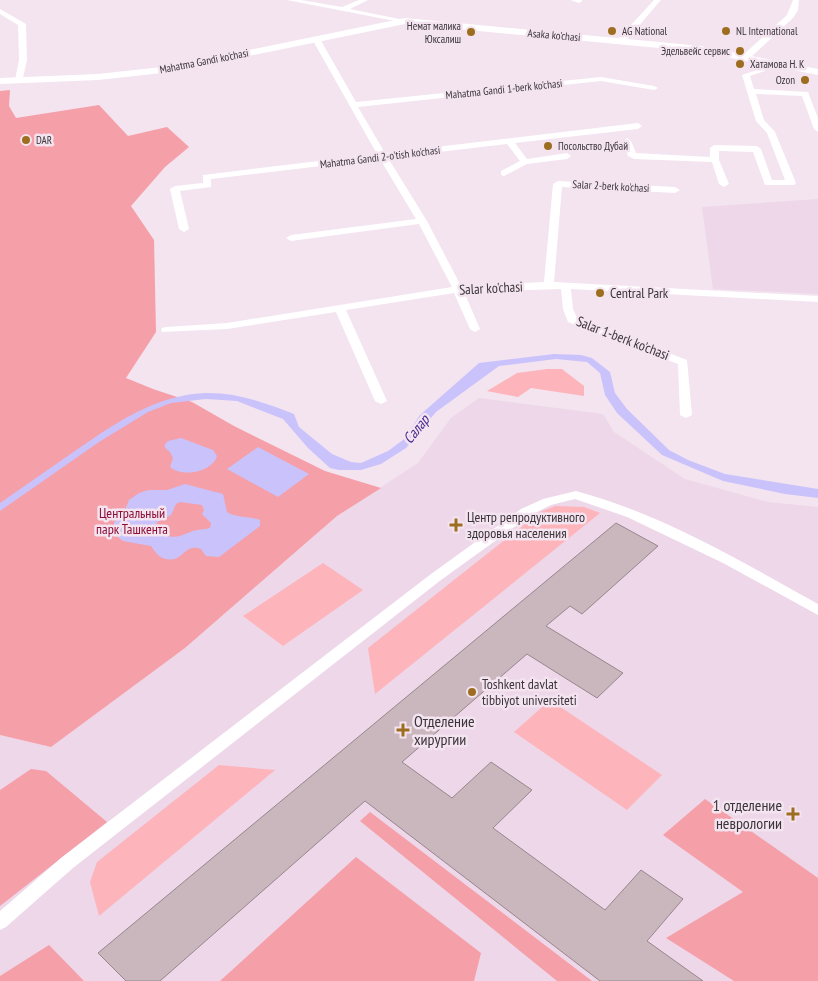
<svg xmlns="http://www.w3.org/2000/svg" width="818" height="981" font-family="'PT Sans Narrow',sans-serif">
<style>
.built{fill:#edd7e9}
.green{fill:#feb4bb}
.forest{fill:#f59fa8}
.water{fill:#cac3fb;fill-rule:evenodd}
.building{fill:#cab7be;stroke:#97868d}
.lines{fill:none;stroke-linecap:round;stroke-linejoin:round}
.minor{fill:#fff;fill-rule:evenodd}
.tertiary{fill:#fff;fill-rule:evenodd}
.poi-dot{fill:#9d6d20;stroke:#f3e4f0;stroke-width:2}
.labels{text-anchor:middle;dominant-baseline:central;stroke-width:5;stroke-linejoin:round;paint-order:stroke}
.far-poi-label{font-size:11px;fill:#3b353a;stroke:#f3e4f0;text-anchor:start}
.far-street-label{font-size:11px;fill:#3b353a;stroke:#f3e4f0}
.street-label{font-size:14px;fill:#3b353a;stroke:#f3e4f0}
.poi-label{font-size:14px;fill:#3b353a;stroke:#f3e4f0;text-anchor:start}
.park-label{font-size:14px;fill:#8e0d34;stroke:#f3e4f0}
.water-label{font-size:15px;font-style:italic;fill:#46288e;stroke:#f3e4f0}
.near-poi-label{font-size:16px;fill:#3b353a;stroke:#f3e4f0;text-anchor:start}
</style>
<rect width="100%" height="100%" fill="#f3e4f0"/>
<g class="built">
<polygon points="818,199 818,294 713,289 702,207"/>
<polygon points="479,398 603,414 614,432 685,479 768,502 818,507 818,981 0,981 0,735 51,747 185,648 337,516 418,463 451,418"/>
</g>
<g class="green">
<polygon points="547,369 562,369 584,386 584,396 531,388 518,397 487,391 517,373"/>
<polygon points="555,506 584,507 600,513 375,694 368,648 540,512"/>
<polygon points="323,563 363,590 283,646 243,616"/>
<polygon points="550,700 662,775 627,810 514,732"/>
<polygon points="219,765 275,770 99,916 90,882 97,862"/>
</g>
<g class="forest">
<polygon points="10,90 9,106 16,118 99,105 128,136 167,127 189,147 165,167 131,206 154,240 156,332 126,378 153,389 192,402 234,426 325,471 381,488 337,516 185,648 51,747 0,735 0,91"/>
<polygon points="31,769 46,771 107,822 0,906 0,790"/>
<polygon points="705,799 818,878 818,981 734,981 666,938 743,892 663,835"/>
<polygon points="370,812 592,981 557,981 360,821"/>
<polygon points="356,857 481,953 474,981 220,981"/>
<polygon points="49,945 84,981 0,981 0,976"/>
</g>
<g class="water">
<path d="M554,354L581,355L592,358L610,372L615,393L627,409L669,450L688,460L725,474L818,489V498L785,494L723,481L662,455L617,413L605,395L600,373L587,362L556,359L499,366L436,412L406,448L381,464L361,470H339L330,468L308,448L283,419L237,401L206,399L171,403L148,412L99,442L0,511V503C24,486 48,470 72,453C113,425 154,395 205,393C236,392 266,403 294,414L299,427L332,454L351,462L361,463L388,451L403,440L420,415L479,363Z"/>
<path d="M181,438L213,450L217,456C212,472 183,478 170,467L173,458L170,452L165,448V444L168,441Z"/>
<polygon points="258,447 309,474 278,497 227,469"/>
<path d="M185,484L223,494L227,512C236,518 249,516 260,520V526L219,557L206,556L201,549C188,544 185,554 175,559C162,561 157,555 151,546L123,541L114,534V522L124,513L129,500L139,493L149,490H167ZM180,502L202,505L204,510L202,514L211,523L210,528C204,530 198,529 193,531C177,537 174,540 157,532L155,528L157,522L171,515L176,504Z"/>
</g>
<polygon class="building" points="616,523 658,546 582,614 570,606 546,626 623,673 597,698 527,654 402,762 452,798 491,762 532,790 493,828 605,910 641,870 683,899 647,941 703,981 600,981 365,801 160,981 126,981 98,953"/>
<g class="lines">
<g class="minor">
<polygon points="287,0 301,0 342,7 359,0 368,0 350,9 409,21 405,23"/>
<polygon points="570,0 582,0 582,1 579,3"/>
<polygon points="654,0 661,0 624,43 618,43 618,39"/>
<polygon points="793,0 799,0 798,10 793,18 749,59 743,59 743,55 787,15"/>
<polygon points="0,9 26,24 27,60 22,82 15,80 19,60 18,25 0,14"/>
<polygon points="313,37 320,39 356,102 601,77 654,86 658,88 654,90 601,81 358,107 385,153 638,123 642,126 638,129 515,143 527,159 567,153 571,156 567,159 527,164 504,176 501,175 501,171 520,161 507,144 388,158 427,221 461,286 544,282 553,184 558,181 675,187 680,190 675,193 562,187 554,282 818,296 818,302 571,289 573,309 577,318 687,360 692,415 686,418 680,415 678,364 568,322 563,309 561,289 464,292 480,329 475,332 470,329 454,293 346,310 387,401 381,404 375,401 336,312 227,329 162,332 161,330 162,328 166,327 227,323 452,287 419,224 291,241 286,238 291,235 416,219 380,159 211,179 211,187 180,191 189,229 184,232 179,229 170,189 175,186 203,183 203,175 377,154 312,39"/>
<polygon points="757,58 764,60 765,71 750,76 754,89 808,92 818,118 818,132 814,129 802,96 756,94 764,120 775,132 796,183 794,185 765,185 753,152 719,151 719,160 729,184 724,187 719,184 712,162 634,159 628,156 623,141 627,138 631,141 636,153 710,157 710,148 714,145 757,146 761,149 772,180 785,180 767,133 756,121 742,75 757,70"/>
<path d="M576,491C662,514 741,561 818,604V615L723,563L627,517L575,499L551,505L531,515L441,580L73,868L6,927L0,930V911L61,858L431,574L521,509L543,499Z"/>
</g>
<polygon class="tertiary" points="405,18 701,46 818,69 818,75 701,52 405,24 171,72 98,80 0,84 0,78 98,74 171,66"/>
</g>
<g class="poi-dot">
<circle cx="612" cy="31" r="5"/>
<circle cx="726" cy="31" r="5"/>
<circle cx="471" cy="32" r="5"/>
<circle cx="740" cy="51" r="5"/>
<circle cx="740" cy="64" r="5"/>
<circle cx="805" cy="80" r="5"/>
<circle cx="26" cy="140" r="5"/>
<circle cx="548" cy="146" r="5"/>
<circle cx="600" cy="293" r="5"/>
<path d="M453.5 517.5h5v5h5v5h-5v5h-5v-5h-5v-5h5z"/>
<circle cx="472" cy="692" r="5"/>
<path d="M400.5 722.5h5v5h5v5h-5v5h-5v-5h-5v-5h5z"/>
<path d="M790.5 806.5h5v5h5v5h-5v5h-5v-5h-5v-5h5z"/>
</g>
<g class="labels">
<g class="far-poi-label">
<text x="461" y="26" text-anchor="end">Немат малика<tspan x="461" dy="13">Юксалиш</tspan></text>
<text x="622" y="31">AG National</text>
<text x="736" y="31">NL International</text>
<text x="730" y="51" text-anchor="end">Эдельвейс сервис</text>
<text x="750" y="64">Хатамова Н. К</text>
<text x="795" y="80" text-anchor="end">Ozon</text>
<text x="36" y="140">DAR</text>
<text x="558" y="146">Посольство Дубай</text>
</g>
<g class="far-street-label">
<text transform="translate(554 35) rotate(5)">Asaka ko'chasi</text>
<text transform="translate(204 61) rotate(-11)">Mahatma Gandi ko'chasi</text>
<text transform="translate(504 89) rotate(-6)">Mahatma Gandi 1-berk ko'chasi</text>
<text transform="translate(380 157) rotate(-7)">Mahatma Gandi 2-o'tish ko'chasi</text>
<text transform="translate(611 186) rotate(3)">Salar 2-berk ko'chasi</text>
</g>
<g class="street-label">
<text transform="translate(491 288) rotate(-3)">Salar ko'chasi</text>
<text transform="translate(623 338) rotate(21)">Salar 1-berk ko'chasi</text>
</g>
<g class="poi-label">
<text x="610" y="293">Central Park</text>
<text x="467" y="517">Центр репродуктивного<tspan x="467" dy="16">здоровья населения</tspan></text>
<text x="482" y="684">Toshkent davlat<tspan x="482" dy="16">tibbiyot universiteti</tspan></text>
</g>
<g class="park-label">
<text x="132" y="513">Центральный<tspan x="132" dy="16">парк Ташкента</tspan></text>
</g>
<g class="water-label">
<text transform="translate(416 429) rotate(-51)">Салар</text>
</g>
<g class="near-poi-label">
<text x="414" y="721">Отделение<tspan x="414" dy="18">хирургии</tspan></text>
<text x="782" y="805" text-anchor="end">1 отделение<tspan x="782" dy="18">неврологии</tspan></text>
</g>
</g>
</svg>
